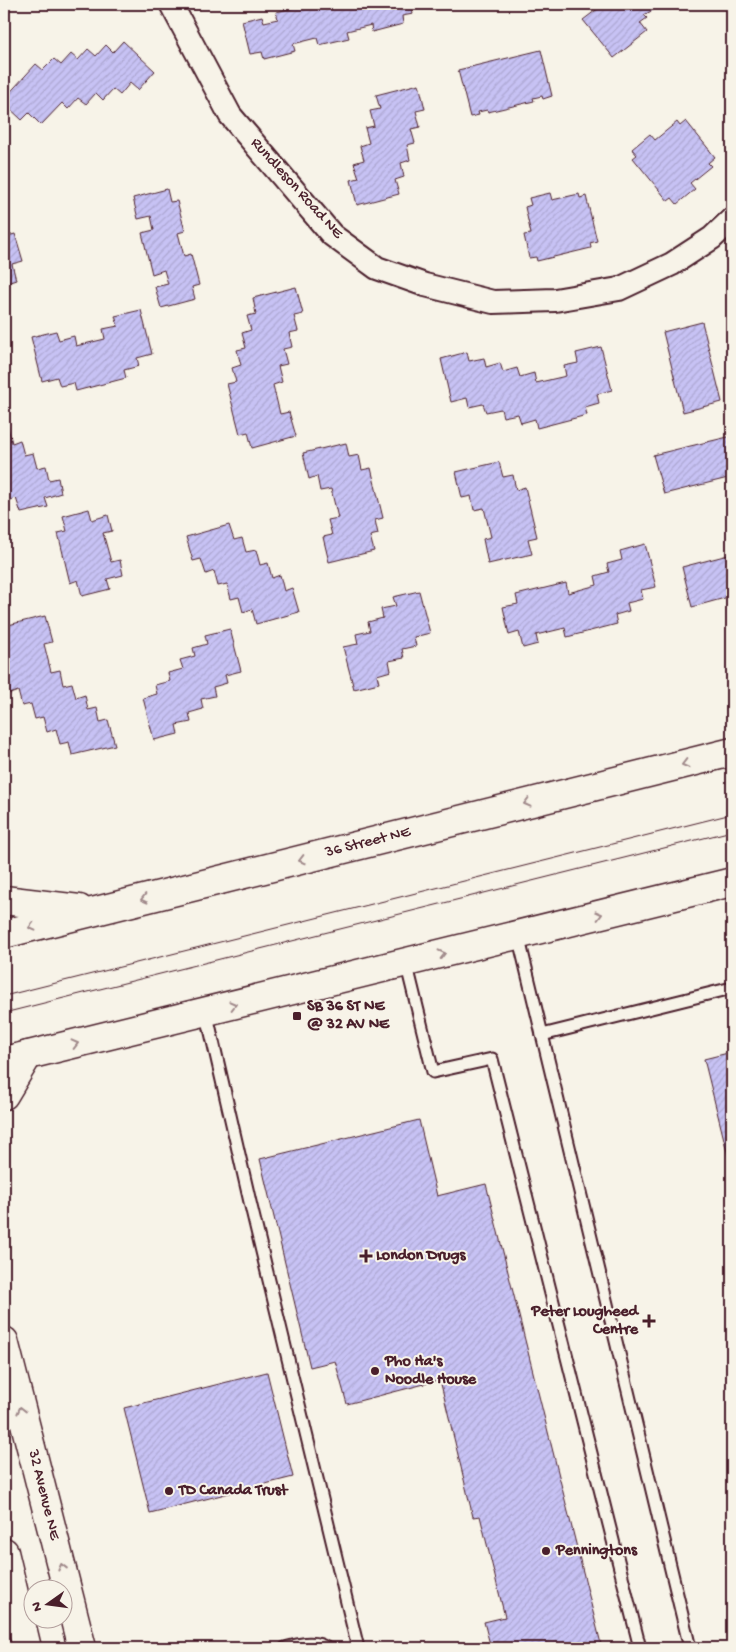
<svg xmlns="http://www.w3.org/2000/svg" width="736" height="1652" font-family="'Gochi Hand',sans-serif">
<style>
.building{fill:url(#building-hatch);stroke:#4a1f2b}
.lines{fill:none;stroke-linecap:round;stroke-linejoin:round}
.service-casing{stroke:#4a1f2b;stroke-width:15}
.minor-casing{stroke:#4a1f2b;stroke-width:26}
.secondary-casing{stroke:#4a1f2b;stroke-width:31}
.service{stroke:#f7f3e8;stroke-width:11}
.minor{stroke:#f7f3e8;stroke-width:22}
.secondary{stroke:#f7f3e8;stroke-width:28}
.tram{stroke:#4a1f2b;stroke-width:1}
.oneway{stroke:#a0898a}
.poi-dot{fill:#4a1f2b;stroke:#f7f3e8;stroke-width:2}
.labels{text-anchor:middle;dominant-baseline:central;stroke-width:4;stroke-linejoin:round;paint-order:stroke}
.street-label{font-size:16px;fill:#4a1f2b;stroke:#f7f3e8}
.poi-label{font-size:16px;font-weight:bold;fill:#4a1f2b;stroke:#f7f3e8;text-anchor:start}
</style>
<defs>
<pattern id="building-hatch" width="6" height="6" patternUnits="userSpaceOnUse" patternTransform="scale(1.25)"><rect width="6" height="6" fill="#c7c2f4"/><path d="M-1 1l2-2M0 6l6-6M5 7l2-2" fill="none" stroke="#aca6d1"/></pattern>
</defs>
<rect width="100%" height="100%" fill="#f7f3e8"/>
<filter id="ink" filterUnits="userSpaceOnUse"><feTurbulence type="fractalNoise" baseFrequency=".02" numOctaves="2"/><feDisplacementMap in="SourceGraphic" scale="10" xChannelSelector="R" yChannelSelector="G"/><feConvolveMatrix kernelMatrix="1 2 1 2 8 2 1 2 1" color-interpolation-filters="sRGB"/></filter>
<g filter="url(#ink)">
<g class="building">
<polygon points="309,4 317,4 318,9 331,4 411,4 413,14 402,16 403,24 372,32 371,25 347,31 349,38 319,45 317,38 293,44 295,51 264,59 262,52 250,54 242,21 262,16 264,22 278,19 276,12"/>
<polygon points="604,4 664,4 644,15 647,18 640,23 647,32 614,58 583,20"/>
<polygon points="123,41 155,71 138,90 130,83 120,95 113,89 103,100 96,93 86,104 78,98 68,109 62,103 41,125 29,113 22,120 4,103 4,99 36,64 43,70 54,59 61,65 71,54 78,60 88,49 96,56 106,45 113,52"/>
<polygon points="541,50 552,96 543,99 542,96 533,98 534,101 488,112 487,110 478,112 479,115 470,117 458,70"/>
<polygon points="419,84 425,109 416,111 420,127 411,129 415,143 407,145 410,160 401,163 404,177 395,180 399,194 357,205 351,180 359,178 354,163 364,160 360,146 369,143 365,128 374,126 370,111 380,109 376,95"/>
<polygon points="686,121 715,157 708,163 711,166 690,183 695,189 677,204 672,198 668,201 633,158 637,155 632,149 650,134 655,140 677,122 680,126"/>
<polygon points="167,189 170,202 177,201 185,231 178,233 184,256 191,254 199,285 192,287 195,299 161,308 155,287 168,284 164,270 152,274 142,233 154,230 151,216 138,219 133,198"/>
<polygon points="550,193 552,200 579,194 580,198 586,196 597,241 590,243 591,248 537,261 536,257 529,258 524,235 531,234 525,207 531,205 529,198"/>
<polygon points="15,234 23,261 12,264 16,280 4,284 4,237"/>
<polygon points="296,287 303,314 294,316 298,331 289,333 292,347 283,349 287,364 278,366 282,382 273,385 280,414 289,412 296,436 252,448 248,432 240,434 227,384 236,382 232,368 241,365 237,350 246,348 242,333 251,330 247,316 256,314 253,298"/>
<polygon points="141,310 152,354 137,358 139,366 124,370 126,378 76,391 74,383 60,386 57,377 42,381 31,337 56,331 59,340 74,336 76,346 105,339 103,329 118,326 115,316"/>
<polygon points="702,322 722,402 683,412 663,332"/>
<polygon points="601,347 612,390 597,394 599,403 585,407 587,415 537,428 535,419 521,423 518,414 503,417 501,409 486,412 483,404 469,407 467,398 451,402 441,359 467,352 469,361 484,358 486,367 500,363 503,372 517,368 520,377 534,373 536,383 566,376 564,366 578,363 576,353"/>
<polygon points="8,427 12,443 20,440 24,455 33,453 37,468 46,466 49,480 58,478 61,493 45,498 48,507 21,513 16,498 8,501 4,487 4,428"/>
<polygon points="732,436 732,477 664,494 653,455"/>
<polygon points="346,443 349,457 359,455 362,470 371,468 383,518 375,520 378,534 370,536 374,551 329,562 323,537 332,535 328,520 338,518 331,489 320,491 317,476 309,479 303,453"/>
<polygon points="499,462 503,477 513,475 516,490 525,487 537,537 528,539 532,554 488,564 483,539 491,537 484,508 474,510 471,496 462,498 456,472"/>
<polygon points="89,509 92,520 108,515 112,531 103,533 111,562 120,560 123,575 107,579 110,589 82,596 78,580 70,583 58,533 67,531 63,516"/>
<polygon points="229,525 234,540 242,538 246,552 256,550 260,565 268,563 272,578 280,575 284,591 292,588 299,612 256,624 252,609 243,612 239,597 231,599 227,584 218,586 214,571 206,574 201,559 193,561 186,537"/>
<polygon points="645,544 656,587 641,590 643,599 627,603 629,611 615,615 617,624 567,637 565,628 536,635 538,644 523,648 519,632 509,635 503,607 518,604 516,595 566,583 568,593 597,585 595,576 609,572 607,564 622,560 620,551"/>
<polygon points="732,554 732,596 692,607 682,567"/>
<polygon points="419,591 430,633 414,637 416,646 402,649 404,658 389,661 391,671 377,675 379,683 354,689 343,647 358,644 356,634 370,631 368,622 383,618 381,609 396,606 393,597"/>
<polygon points="45,616 52,642 44,644 51,672 60,670 63,685 72,683 76,698 85,695 88,710 97,708 100,722 108,720 115,745 72,755 69,742 60,744 56,729 47,732 43,717 35,719 31,704 22,706 18,691 10,694 4,670 4,641 6,641 4,626"/>
<polygon points="230,629 241,671 225,675 227,683 213,687 215,696 201,699 203,709 189,713 191,722 176,725 178,734 154,740 143,698 157,694 155,685 170,681 168,673 183,669 180,660 195,656 193,648 207,644 205,635"/>
<polygon points="732,1052 732,1172 704,1059"/>
<polygon points="419,1120 437,1196 486,1184 602,1648 491,1648 484,1622 505,1617 480,1516 473,1517 440,1380 347,1404 335,1361 310,1367 260,1159"/>
<polygon points="267,1372 293,1477 150,1513 124,1408"/>
</g>
<g class="lines">
<g class="service-casing">
<g id="service">
<polyline points="518,935 690,1648"/>
<polyline points="406,962 433,1072 492,1059 640,1648"/>
<polyline points="206,1011 250,1202 358,1648"/>
<polyline points="542,1035 732,988"/>
<path d="M285,1648C298,1645 314,1639 326,1648"/>
</g>
</g>
<g class="minor-casing">
<polyline id="minor" points="171,4 230,115 332,235 377,268 425,285 493,302 555,300 619,289 672,264 712,238 732,219"/>
</g>
<g class="secondary-casing">
<g id="secondary">
<polyline points="4,900 79,909"/>
<polyline points="4,934 732,752"/>
<polyline points="4,1061 732,882"/>
<polyline points="4,1095 28,1055"/>
<polyline points="4,1341 82,1648"/>
<polyline points="4,1552 27,1648"/>
</g>
</g>
<use href="#service" class="service"/>
<use href="#minor" class="minor"/>
<use href="#secondary" class="secondary"/>
<g class="tram">
<polyline points="4,996 732,814"/>
<polyline points="4,1013 732,831"/>
</g>
</g>
<defs><path id="oneway-chevron" d="M-2-3.5L2.5 0L-2 3.5" fill="none" stroke-width="1.6" stroke-linecap="round" stroke-linejoin="round" transform="scale(1.25)"/></defs>
<g class="oneway">
<use href="#oneway-chevron" transform="translate(685 764) rotate(166)"/>
<use href="#oneway-chevron" transform="translate(527 803) rotate(166)"/>
<use href="#oneway-chevron" transform="translate(302 860) rotate(166)"/>
<use href="#oneway-chevron" transform="translate(144 899) rotate(166)"/>
<use href="#oneway-chevron" transform="translate(599 915) rotate(-14)"/>
<use href="#oneway-chevron" transform="translate(32 927) rotate(166)"/>
<use href="#oneway-chevron" transform="translate(442 954) rotate(-14)"/>
<use href="#oneway-chevron" transform="translate(233 1005) rotate(-14)"/>
<use href="#oneway-chevron" transform="translate(75 1044) rotate(-14)"/>
<use href="#oneway-chevron" transform="translate(21 1410) rotate(-104)"/>
<use href="#oneway-chevron" transform="translate(62 1567) rotate(-104)"/>
</g>
</g>
<g class="poi-dot">
<rect x="292" y="1011" width="10" height="10" rx="2.5"/>
<path d="M363.5 1248.5h5v5h5v5h-5v5h-5v-5h-5v-5h5z"/>
<path d="M646.5 1313.5h5v5h5v5h-5v5h-5v-5h-5v-5h5z"/>
<circle cx="375" cy="1371" r="5"/>
<circle cx="169" cy="1491" r="5"/>
<circle cx="546" cy="1551" r="5"/>
</g>
<g class="labels">
<g class="street-label">
<text transform="translate(296 189) rotate(48)">Rundleson Road NE</text>
<text transform="translate(368 843) rotate(-14)">36 Street NE</text>
<text transform="translate(43 1495) rotate(76)">32 Avenue NE</text>
</g>
<g class="poi-label">
<text x="307" y="1007">SB 36 ST NE<tspan x="307" dy="18">@ 32 AV NE</tspan></text>
<text x="376" y="1256">London Drugs</text>
<text x="638" y="1312" text-anchor="end">Peter Lougheed<tspan x="638" dy="18">Centre</tspan></text>
<text x="385" y="1362">Pho Ha's<tspan x="385" dy="18">Noodle House</tspan></text>
<text x="179" y="1491">TD Canada Trust</text>
<text x="556" y="1551">Penningtons</text>
</g>
</g>
<rect width="736" height="1652" fill="none" stroke="#f7f3e8" stroke-width="20"/>
<rect x="10" y="10" width="716" height="1632" fill="none" stroke="#4a1f2b" stroke-width="2" filter="url(#ink)"/>
<g transform="translate(48 1604) rotate(256)"><circle r="24" fill="#f7f3e8" stroke="#b29e9c"/>
<path d="M0-4L9 19L0 12L-9 19Z" fill="#4a1f2b"/>
<text y="-8" font-size="14" font-weight="bold" text-anchor="middle" fill="#4a1f2b">N</text>
</g>
</svg>
